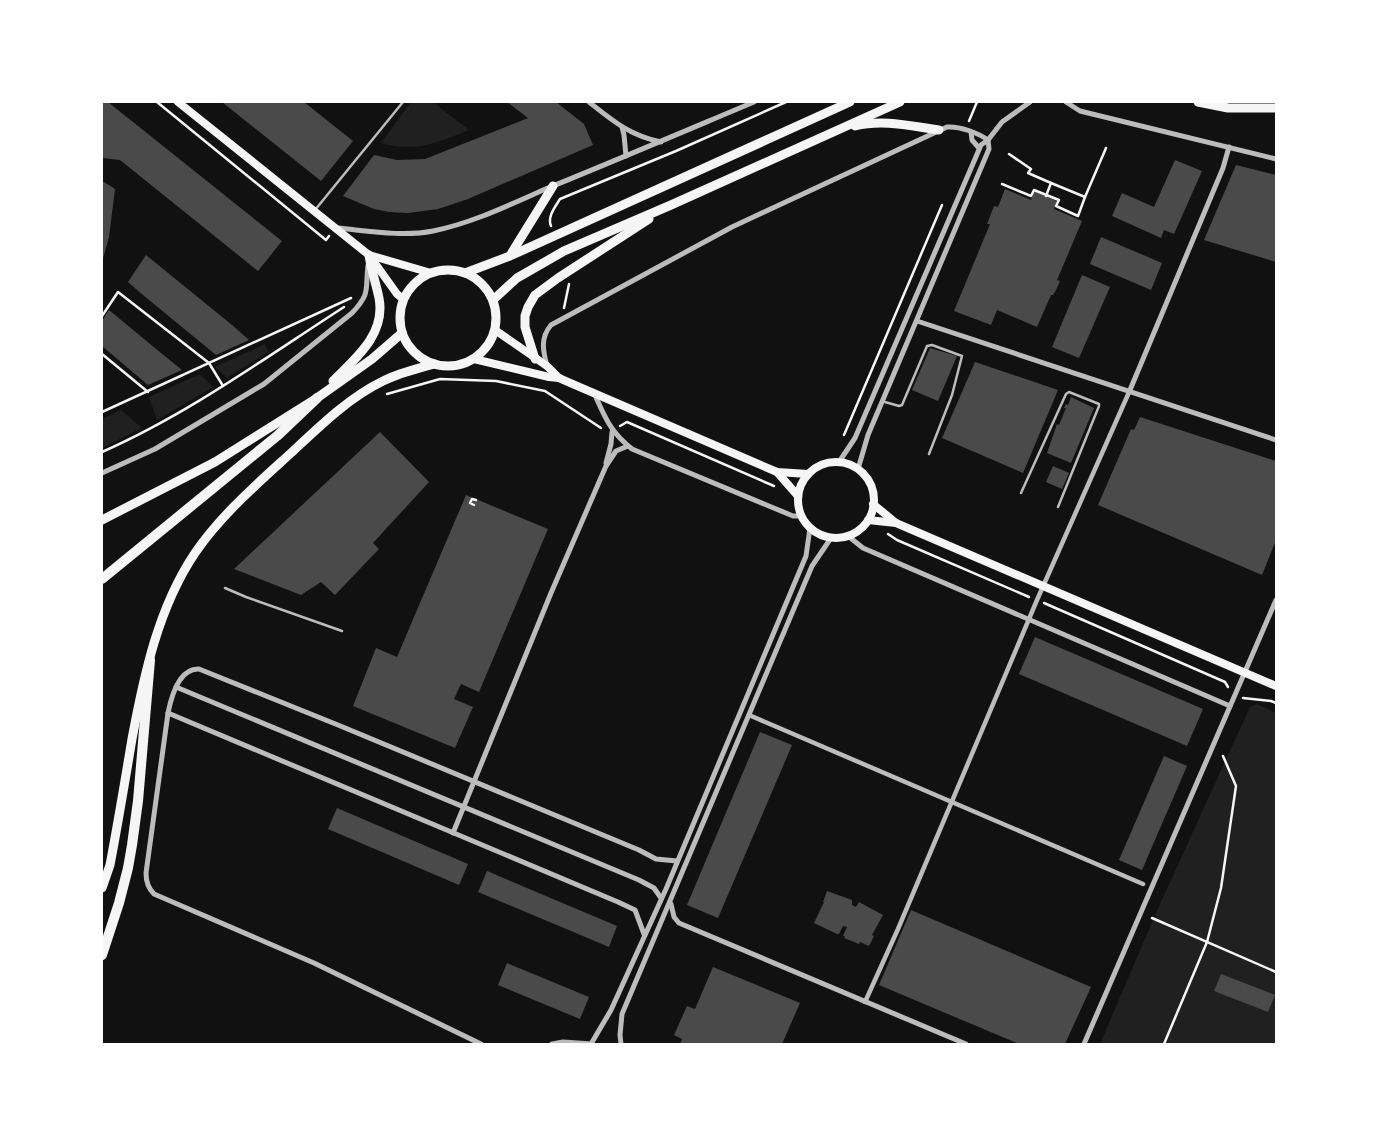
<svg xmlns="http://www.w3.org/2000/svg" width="1378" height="1146" font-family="'Work Sans',sans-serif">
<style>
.green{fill:#202020}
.building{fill:#4a4a4a}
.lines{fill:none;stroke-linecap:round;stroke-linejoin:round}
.path{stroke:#f5f5f5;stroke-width:2.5}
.service{stroke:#bcbcbc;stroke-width:2.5}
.pedestrian{stroke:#bcbcbc;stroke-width:4.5}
.minor{stroke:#bcbcbc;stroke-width:5}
.secondary{stroke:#f5f5f5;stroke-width:8}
.primary{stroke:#f5f5f5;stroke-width:9}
.motorway{stroke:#f5f5f5;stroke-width:10}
</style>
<rect width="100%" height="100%" fill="#111"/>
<g class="green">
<path d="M411,102H433L469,130C437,143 415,153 381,143Z"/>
<polygon points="265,344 268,352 227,378 215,367"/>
<polygon points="200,374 213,387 157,420 149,397"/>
<polygon points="121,410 142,428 102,448 102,419"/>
<polygon points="1257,704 1276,713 1276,1044 1100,1044 1155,915 1250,707"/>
</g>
<g class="building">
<polygon points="102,102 108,102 282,241 258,271 120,160 102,158"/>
<polygon points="222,102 304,102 353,141 321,181"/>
<polygon points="507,102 556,102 584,124 593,145 468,199 438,209 408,213 389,212 374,209 343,196 374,155 397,160 425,159 528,118"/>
<polygon points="1175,160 1202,171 1174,234 1164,230 1161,238 1112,216 1122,193 1154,207"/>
<polygon points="1236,165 1276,175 1276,262 1204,240"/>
<polygon points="102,182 104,182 115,189 109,237 102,262"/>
<polygon points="1005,189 1031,200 1034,191 1057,201 1054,209 1082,221 1057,280 1060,281 1056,290 1053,295 1051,295 1037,327 997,310 991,325 954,311 990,224 987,224 994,206 998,207"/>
<polygon points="1101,237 1162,263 1151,290 1090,264"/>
<polygon points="146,255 232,325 249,340 216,355 143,295 128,282"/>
<polygon points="1082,275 1110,287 1079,358 1052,347"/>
<polygon points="109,310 161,353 182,370 148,385 102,346 102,321"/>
<polygon points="930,348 957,356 938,401 912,390"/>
<polygon points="975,362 1058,390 1023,473 942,438"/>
<polygon points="1071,397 1094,408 1071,463 1047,453 1057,424 1059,425 1066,408 1064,408 1066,404 1068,405"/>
<polygon points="1140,417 1276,461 1276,540 1262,575 1098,505 1131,429 1134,430"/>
<polygon points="380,432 429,482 373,543 379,549 335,595 321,582 301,595 234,569"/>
<polygon points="1053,466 1069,473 1062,489 1046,482"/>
<polygon points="466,495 548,529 479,692 461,684 454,699 473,707 455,748 353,706 376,648 397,657"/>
<polygon points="1035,637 1203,709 1187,746 1019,674"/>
<polygon points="760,732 792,745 718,918 687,905"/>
<polygon points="1164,756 1187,766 1142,870 1119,860"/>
<polygon points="337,808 468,864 459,885 328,829"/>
<polygon points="487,871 617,926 609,947 478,892"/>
<polygon points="827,891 852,900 852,905 856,907 859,902 883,915 872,935 874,936 869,946 860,942 859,944 844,938 845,936 843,936 847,927 843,926 839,934 837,934 814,923 824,902 823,902"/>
<polygon points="911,910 1091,987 1065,1044 1019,1044 879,985"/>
<polygon points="507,963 589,997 580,1019 498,985"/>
<polygon points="713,967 800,1003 782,1044 680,1044 682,1039 674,1035 687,1006 695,1009"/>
<polygon points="1221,974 1275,995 1268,1012 1214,991"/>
</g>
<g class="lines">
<g class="path">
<polyline points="157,102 326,240 329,236"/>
<polyline points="969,121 977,102"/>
<polyline points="1009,154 1031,169 1028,173 1051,183 1046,196"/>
<polyline points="1051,183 1085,197 1106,148"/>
<polyline points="1002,184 1031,196 1034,190 1059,200 1056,206 1078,216 1085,197"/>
<path d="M551,226C547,217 555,207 560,199L676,151L786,102"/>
<polyline points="564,308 569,284"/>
<polyline points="102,316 118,292 209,363 223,386"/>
<polyline points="102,354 148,392"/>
<polyline points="387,394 440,379 496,381 545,391 601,428"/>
<polyline points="102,412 351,298"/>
<polyline points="620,426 627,422 774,486"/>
<polyline points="844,435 942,205"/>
<path d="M102,452C188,414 265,358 344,307"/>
<polyline points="474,505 470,503 472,499 476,500"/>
<polyline points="888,534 897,540 1029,597"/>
<polyline points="1044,603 1225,682 1228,687"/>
<polyline points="1243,698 1271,701 1276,703"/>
<polyline points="1152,918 1276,972"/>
<polyline points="1164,1044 1207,942 1221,888 1236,786 1223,756"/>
</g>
<g class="service">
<polyline points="315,210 403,102"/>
<polyline points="885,402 899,406 902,405 927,346 932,345 962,356 952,395 929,454"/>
<polyline points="1021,493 1066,394 1069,392 1099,404 1099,406 1058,507"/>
<polyline points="225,588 246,597 342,631"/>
</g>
<g class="pedestrian">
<polyline points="749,715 1143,884"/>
<polyline points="865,1002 898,929 1037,600 1130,390"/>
</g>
<g class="minor">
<path d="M589,102C613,121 629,135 661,142"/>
<polyline points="1066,102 1080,111 1276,159"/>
<polyline points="622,127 624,135 626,156"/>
<polyline points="971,132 972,140 979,148"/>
<path d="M338,228C369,231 403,237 433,231C473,223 511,204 548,188C617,160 685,131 754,102"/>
<polyline points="917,321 1276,440"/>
<path d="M547,366C543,351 540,338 551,325L732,227L947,127C960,126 978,133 988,140"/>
<polyline points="1130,390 1223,168 1229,147"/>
<path d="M594,393C605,417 610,432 632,449L793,516H801"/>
<polyline points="839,462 855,438 981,145 988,140 1002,122 1030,102"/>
<polyline points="606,463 611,444 612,432"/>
<polyline points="858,469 868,435 989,149 988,140"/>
<path d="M102,473L155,449L264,384L352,313C371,293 365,290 368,265"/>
<polyline points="848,536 863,548 1230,706"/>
<polyline points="176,687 639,880 654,888 661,898"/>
<polyline points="168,713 618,902 635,910 644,934"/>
<polyline points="453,833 551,593 606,466 616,451 628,446"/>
<polyline points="671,904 674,917 679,923 966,1044"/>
<path d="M481,1044L314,963L154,894C148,888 146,882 146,873L168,713C171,698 178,668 199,669L338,725L639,850L656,859L677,861"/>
<polyline points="552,1044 563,1042 592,1044"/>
<polyline points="591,1044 611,1010 666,889 806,556 810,528"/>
<polyline points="621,1044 620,1035 622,1014 812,566 831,538"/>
<polyline points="1084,1044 1276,600"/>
</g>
<g class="secondary">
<polyline points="178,102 369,255 397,294 403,299"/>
<polyline points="369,255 431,273"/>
<polyline points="495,330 547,366 559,378 568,382 777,472 808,474"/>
<polyline points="474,359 549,377 559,378"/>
<circle cx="836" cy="500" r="38"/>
<polyline points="777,472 798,496"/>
<polyline points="873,504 896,523 1276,686"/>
<polyline points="868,520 896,523"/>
</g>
<g class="primary">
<polyline points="1198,102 1228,108 1276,108"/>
<path d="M855,126C883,119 910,126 939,130"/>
<polyline points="511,254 553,186"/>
<circle cx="448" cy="318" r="48"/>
<polyline points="465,273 510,256 850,102"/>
<polyline points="493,300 517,278 564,251 671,205 900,102"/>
<polyline points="535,359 525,327 525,316 528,307 535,295 558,278 649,219"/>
<path d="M333,381C356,358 386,334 379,298C376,283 371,270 369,255"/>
<polyline points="102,520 215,462 317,398 372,359 402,333"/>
<path d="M102,888L110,865C118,823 125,781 132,739C144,675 158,608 195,553C221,515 257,484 291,453C319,427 348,398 383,381C399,373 416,369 434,364"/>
</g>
<g class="motorway">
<polyline points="102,579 277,436 317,398"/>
<polyline points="102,955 119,903 128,868 132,845 138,801 150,660"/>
</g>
</g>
<rect width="1378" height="1146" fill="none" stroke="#ffffff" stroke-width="206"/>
</svg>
